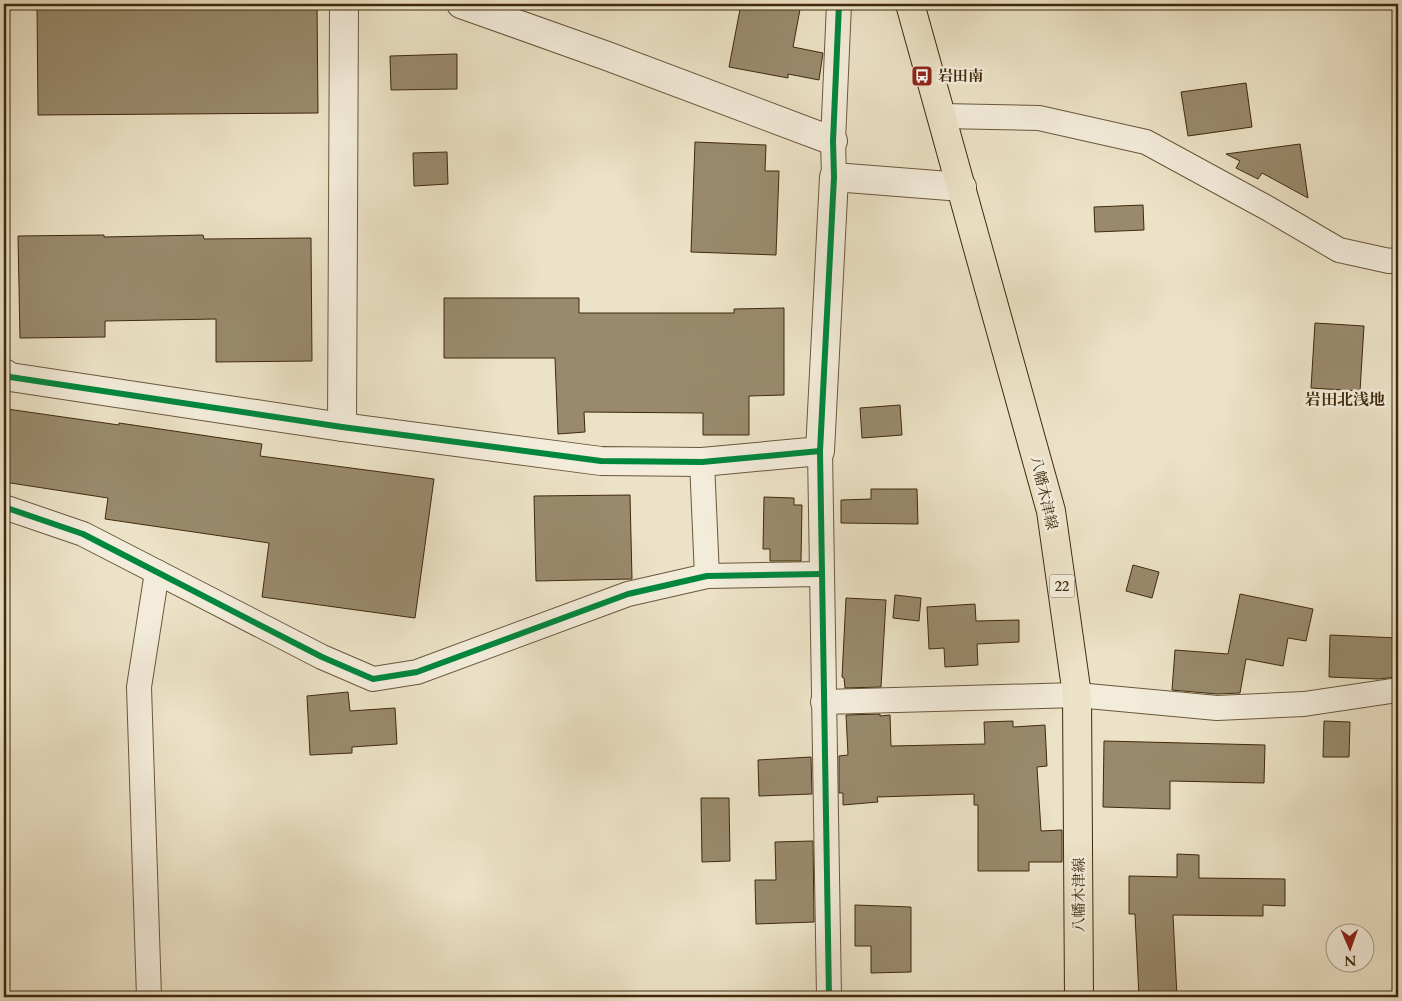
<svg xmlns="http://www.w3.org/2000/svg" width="1402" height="1001" font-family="Cardo,'Noto Serif JP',serif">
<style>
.building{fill:#998a6d;stroke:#3f2a0b}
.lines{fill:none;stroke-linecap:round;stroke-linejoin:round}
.minor-casing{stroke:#6a583a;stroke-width:26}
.tertiary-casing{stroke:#6a583a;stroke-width:30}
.primary-casing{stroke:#3f2a0b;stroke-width:30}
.minor{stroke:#f3ecdb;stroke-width:24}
.tertiary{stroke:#f3ecdb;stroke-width:28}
.primary{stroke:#ece2c7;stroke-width:28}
.cycleway-casing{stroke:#f3ecdb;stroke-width:9}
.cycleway{stroke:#00873e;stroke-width:6}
.labels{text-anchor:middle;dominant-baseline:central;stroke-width:5;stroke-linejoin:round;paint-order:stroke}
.shield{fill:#f3ecdb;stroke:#756449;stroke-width:1}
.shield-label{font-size:14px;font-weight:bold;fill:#3f2a0b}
.poi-label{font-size:15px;font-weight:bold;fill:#3f2a0b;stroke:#f3ecdb;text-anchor:start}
.street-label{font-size:15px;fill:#3f2a0b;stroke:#f3ecdb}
.neighbourhood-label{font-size:16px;font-weight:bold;fill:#3f2a0b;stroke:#f3ecdb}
</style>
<rect width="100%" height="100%" fill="#ece2c7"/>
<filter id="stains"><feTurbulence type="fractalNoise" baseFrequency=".004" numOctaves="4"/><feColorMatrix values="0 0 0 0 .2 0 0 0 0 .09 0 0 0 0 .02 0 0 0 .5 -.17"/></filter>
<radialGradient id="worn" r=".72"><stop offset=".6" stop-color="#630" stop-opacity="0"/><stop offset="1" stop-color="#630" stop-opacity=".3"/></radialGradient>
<g class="building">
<polygon points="37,4 317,4 318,113 38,115"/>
<polygon points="741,4 801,4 793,47 823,53 819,80 788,74 788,78 729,67"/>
<polygon points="457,54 457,89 391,90 390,56"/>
<polygon points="1246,83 1252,127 1188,136 1181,92"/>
<polygon points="695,142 766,145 765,171 779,171 776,255 691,252"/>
<polygon points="1300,144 1308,198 1262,173 1258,179 1236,168 1240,161 1226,154"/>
<polygon points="447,152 448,184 414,186 413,153"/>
<polygon points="1143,205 1144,230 1095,232 1094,207"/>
<polygon points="104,235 104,237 203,235 204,239 311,238 312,361 216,362 216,319 105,321 105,337 20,338 18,236"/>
<polygon points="444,298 579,298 579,313 734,313 734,309 784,308 784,395 749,396 749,435 703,435 703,413 584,412 585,432 558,434 555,358 444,358"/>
<polygon points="1315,323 1364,326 1360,391 1311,388"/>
<polygon points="900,405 902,435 862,438 860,408"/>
<polygon points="7,409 119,425 119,423 262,444 260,456 434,479 415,618 262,597 269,543 105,519 108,498 4,482 4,430"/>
<polygon points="871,489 917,489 918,524 841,523 841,500 871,499"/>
<polygon points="630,495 632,579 536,581 534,496"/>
<polygon points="764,497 794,498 794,505 802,505 801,561 770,561 770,549 763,549"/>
<polygon points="1133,565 1159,572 1152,598 1126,591"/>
<polygon points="1240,594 1313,609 1306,641 1288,638 1283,666 1246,659 1240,693 1217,694 1172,690 1175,650 1228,654"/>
<polygon points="895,595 921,598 919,621 893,618"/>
<polygon points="846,598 886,600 881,687 845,688 844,678 842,677"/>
<polygon points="975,604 976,621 1019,620 1019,642 977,644 978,665 945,667 944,648 929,649 927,607"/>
<polygon points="1330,635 1398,638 1398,677 1378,679 1329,677"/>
<polygon points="348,692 350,711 395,708 397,744 352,747 352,753 310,755 307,696"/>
<polygon points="880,714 880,716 890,715 891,746 985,744 984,722 1013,721 1013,727 1045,725 1047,766 1037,767 1041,831 1062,830 1062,862 1029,862 1029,871 978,871 978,805 974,805 974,794 877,797 878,802 843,805 843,793 839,793 839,756 848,755 846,715"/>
<polygon points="1324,721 1350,722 1349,757 1323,757"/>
<polygon points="1104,741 1265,745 1264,783 1170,781 1170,809 1103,807"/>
<polygon points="811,757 812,794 759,796 758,760"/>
<polygon points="701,798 729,798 730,861 702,862"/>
<polygon points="813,841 814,922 756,924 755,880 776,880 775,842"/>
<polygon points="1177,854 1199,855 1199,878 1285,879 1285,906 1263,905 1263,916 1173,915 1177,997 1139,997 1135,914 1129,914 1129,876 1177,877"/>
<polygon points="855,905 911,907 911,972 871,973 871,946 855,946"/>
</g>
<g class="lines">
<g class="minor-casing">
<g id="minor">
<polyline points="941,116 1039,118 1146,142 1269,209 1339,250 1389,261 1398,260"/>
<polyline points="834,177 833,141 839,4"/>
<polyline points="820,451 829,997"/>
<polyline points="702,462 707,576"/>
<polyline points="4,507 83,534 322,657 373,679 417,672 628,594 707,576 821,574"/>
<polyline points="823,702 1077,695 1217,708 1304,704 1398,690"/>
<polyline points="149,997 139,687 157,572"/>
</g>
</g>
<g class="tertiary-casing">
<g id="tertiary">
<polyline points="461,4 607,56 833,141"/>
<polyline points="4,373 10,377 342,427 601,461 702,462 820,451 834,177 962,187"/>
<polyline points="342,427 344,4"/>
</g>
</g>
<g class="primary-casing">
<polyline id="primary" points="910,4 1051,511 1077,695 1079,997"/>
</g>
<use href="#minor" class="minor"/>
<use href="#tertiary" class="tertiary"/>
<use href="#primary" class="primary"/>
<g class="cycleway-casing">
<g id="cycleway">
<polyline points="4,373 10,377 342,427 601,461 702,462 820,451"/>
<polyline points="4,507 83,534 322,657 373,679 417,672 628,594 707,576 821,574"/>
<polyline points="829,997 820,451 834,177 833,141 839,4"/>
</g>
</g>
<use href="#cycleway" class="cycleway"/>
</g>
<defs>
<g id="bus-square" transform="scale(1.125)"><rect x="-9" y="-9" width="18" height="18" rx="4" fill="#8f2418" stroke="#f3ecdb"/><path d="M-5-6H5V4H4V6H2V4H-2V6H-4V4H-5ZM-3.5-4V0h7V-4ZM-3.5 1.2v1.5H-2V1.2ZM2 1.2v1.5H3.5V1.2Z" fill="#fff"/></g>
</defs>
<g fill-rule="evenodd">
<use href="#bus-square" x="922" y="76"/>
</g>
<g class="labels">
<rect class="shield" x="1049.5" y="574.5" width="25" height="23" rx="4"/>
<g class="shield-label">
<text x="1062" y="586">22</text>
</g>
<g class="poi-label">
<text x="938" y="76">岩田南</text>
</g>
<g class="street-label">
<text transform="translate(1044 493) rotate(77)">八幡木津線</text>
<text transform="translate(1079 895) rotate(-90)">八幡木津線</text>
</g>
<g class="neighbourhood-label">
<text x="1345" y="400">岩田北浅地</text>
</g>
</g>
<rect width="1402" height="1001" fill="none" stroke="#ece2c7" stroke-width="20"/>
<rect x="5" y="5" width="1392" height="991" fill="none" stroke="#3f2a0b" stroke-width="2.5"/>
<rect x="10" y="10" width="1382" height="981" fill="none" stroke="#3f2a0b"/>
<g transform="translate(1350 948) rotate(178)"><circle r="24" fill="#f3ecdb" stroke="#ab9e88"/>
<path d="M0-4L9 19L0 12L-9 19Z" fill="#8f2418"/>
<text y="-8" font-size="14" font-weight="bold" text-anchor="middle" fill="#3f2a0b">N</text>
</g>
<rect width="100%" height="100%" filter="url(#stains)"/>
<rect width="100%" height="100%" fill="url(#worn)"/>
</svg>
